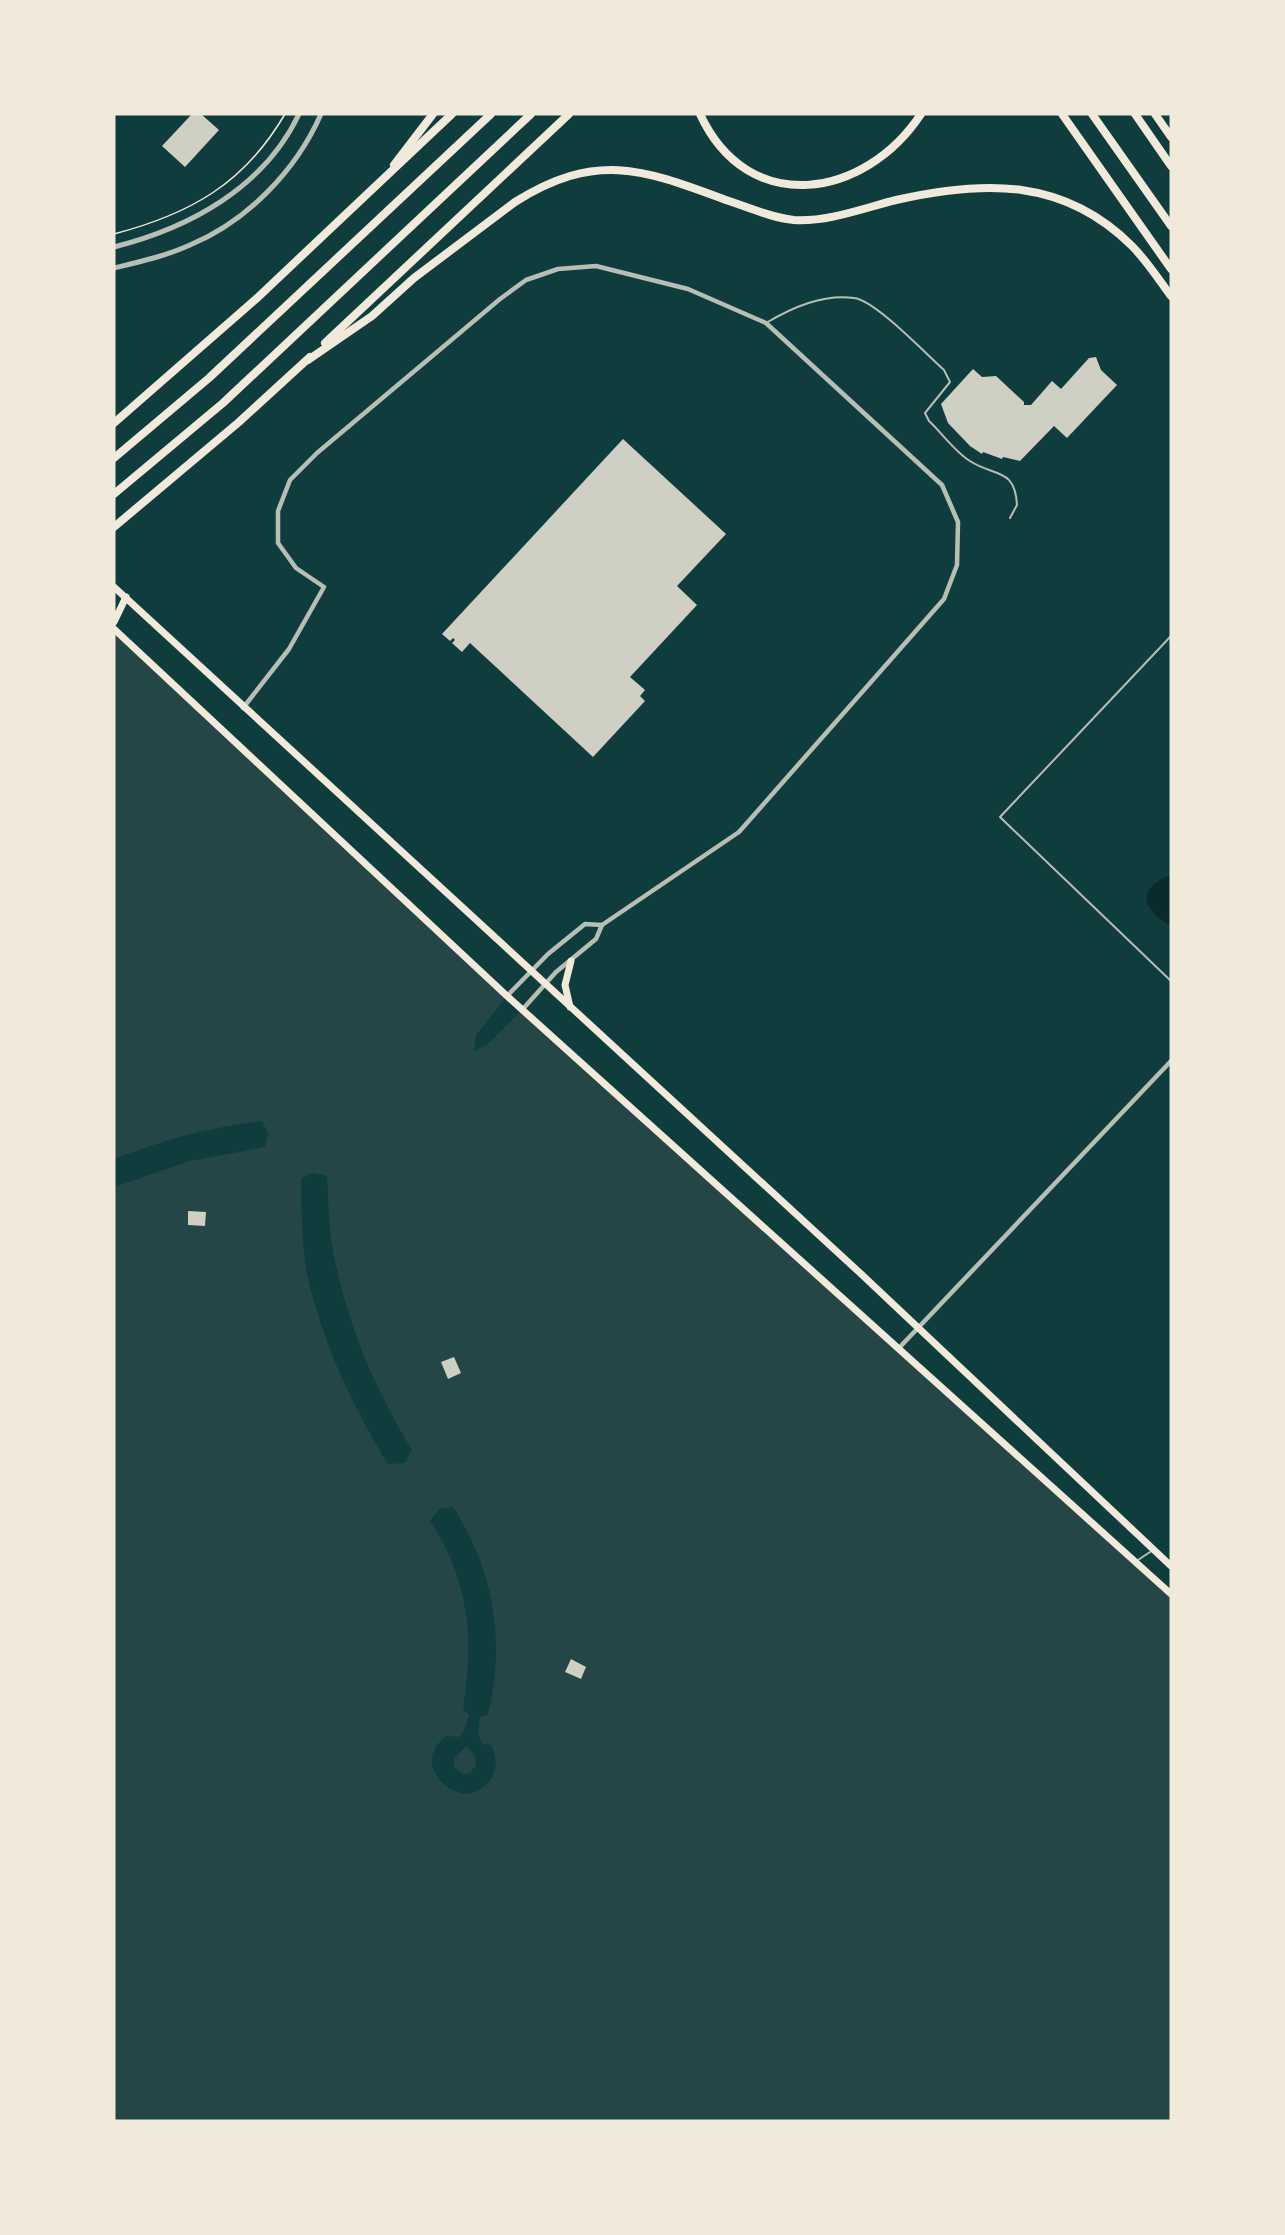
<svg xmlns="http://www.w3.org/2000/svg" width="1285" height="2235" font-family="Arial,sans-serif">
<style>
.green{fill:#244646;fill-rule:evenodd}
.water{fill:#0a2a2b}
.building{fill:#cfcfc3}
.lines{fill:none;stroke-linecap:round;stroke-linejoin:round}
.path{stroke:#f1e9da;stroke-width:1.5}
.service{stroke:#b8beb3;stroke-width:2}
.minor{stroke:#b8beb3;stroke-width:4.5}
.tertiary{stroke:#b8beb3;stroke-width:5}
.primary{stroke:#f1e9da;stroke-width:7}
.motorway{stroke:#f1e9da;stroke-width:8}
</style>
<rect width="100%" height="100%" fill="#0f3d3e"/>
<g class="green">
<path d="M114,629L507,996L476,1035L474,1051L487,1045L522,1010L1171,1594V2121H114V1187L190,1161L265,1147L268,1133L262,1121C210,1127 163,1140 114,1159ZM312,1173L327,1176C329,1200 328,1226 333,1250C346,1322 374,1387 412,1450L405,1463L388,1464C352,1406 324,1345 308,1279C301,1246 302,1211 301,1178ZM453,1507C494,1570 506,1642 488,1715L480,1717L478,1734L482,1744L491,1745C503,1767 491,1788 469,1794C436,1792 417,1756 447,1736L459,1737L464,1731L469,1715L463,1709C474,1640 470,1581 430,1521L439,1509Z"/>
<polygon points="467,1746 475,1756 476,1765 470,1773 463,1774 454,1767 454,1758"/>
</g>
<path class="water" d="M1171,875V927C1165,921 1156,918 1152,911C1138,893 1155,880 1171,875Z"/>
<g class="building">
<polygon points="192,114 201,114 219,130 185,167 162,146"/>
<polygon points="1096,357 1101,370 1117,385 1067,438 1054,426 1020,461 1003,457 1002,459 983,452 982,454 970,446 948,423 941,404 973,369 982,377 996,376 1024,402 1024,405 1031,405 1052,381 1061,389 1089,358"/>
<polygon points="623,439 726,534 677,586 697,605 630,677 645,690 640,696 645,701 593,757 470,643 462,652 452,643 455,640 453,638 450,641 442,634"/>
<polygon points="188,1211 206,1212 205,1226 188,1225"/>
<polygon points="454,1357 461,1373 448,1379 441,1362"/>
<polygon points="571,1659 586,1667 581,1679 565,1672"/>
</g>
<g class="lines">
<path class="path" d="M114,234C190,214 244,184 285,114"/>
<g class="service">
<path d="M766,323C793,307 823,294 854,298C875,300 927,355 944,370L950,382L925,413L929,421C942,433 955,452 970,461C994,477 1015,467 1017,505L1010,518"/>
<polyline points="1171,636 1000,817 1171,981"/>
<polyline points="1138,1560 1153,1550"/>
</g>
<g class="minor">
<polyline points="243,708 289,649 324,587 296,568 278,543 278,511 290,480 317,453 500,299 526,280 558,269 596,266 688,289 766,323 942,485 958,522 957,565 944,599 739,832 602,925 596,939 556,972 522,1010"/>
<polyline points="507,996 548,954 585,924 602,925"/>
<polyline points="899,1348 1171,1061"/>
</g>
<g class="tertiary">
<path d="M114,247C189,228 264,188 299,114"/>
<path d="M114,268C139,262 166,256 190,245C247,221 296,171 321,114"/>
</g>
<g class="primary">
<polyline points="114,587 859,1272 1171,1566"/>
<polyline points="114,622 126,597"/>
<polyline points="114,629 507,996 1171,1594"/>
<polyline points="570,1007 565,985 571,961"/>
</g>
<g class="motorway">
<path d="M700,114C748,218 865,199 921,114"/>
<polyline points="1062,114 1171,269"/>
<polyline points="1092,114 1171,226"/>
<polyline points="1135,114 1171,166"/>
<polyline points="1155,114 1171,137"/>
<polyline points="394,165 433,114"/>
<polyline points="325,343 569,114"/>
<path d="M308,360L372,316L414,278L515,202C598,150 645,170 729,201C750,208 772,218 794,220C828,222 864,208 896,200C984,180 1064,178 1132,246C1147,261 1159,280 1171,296"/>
<polyline points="114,423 256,299 452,114"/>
<polyline points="114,458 209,378 491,114"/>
<polyline points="114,494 223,403 531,114"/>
<polyline points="114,527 239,422 310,357"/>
</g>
</g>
<rect width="1285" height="2235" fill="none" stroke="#f1e9da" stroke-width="231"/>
</svg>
